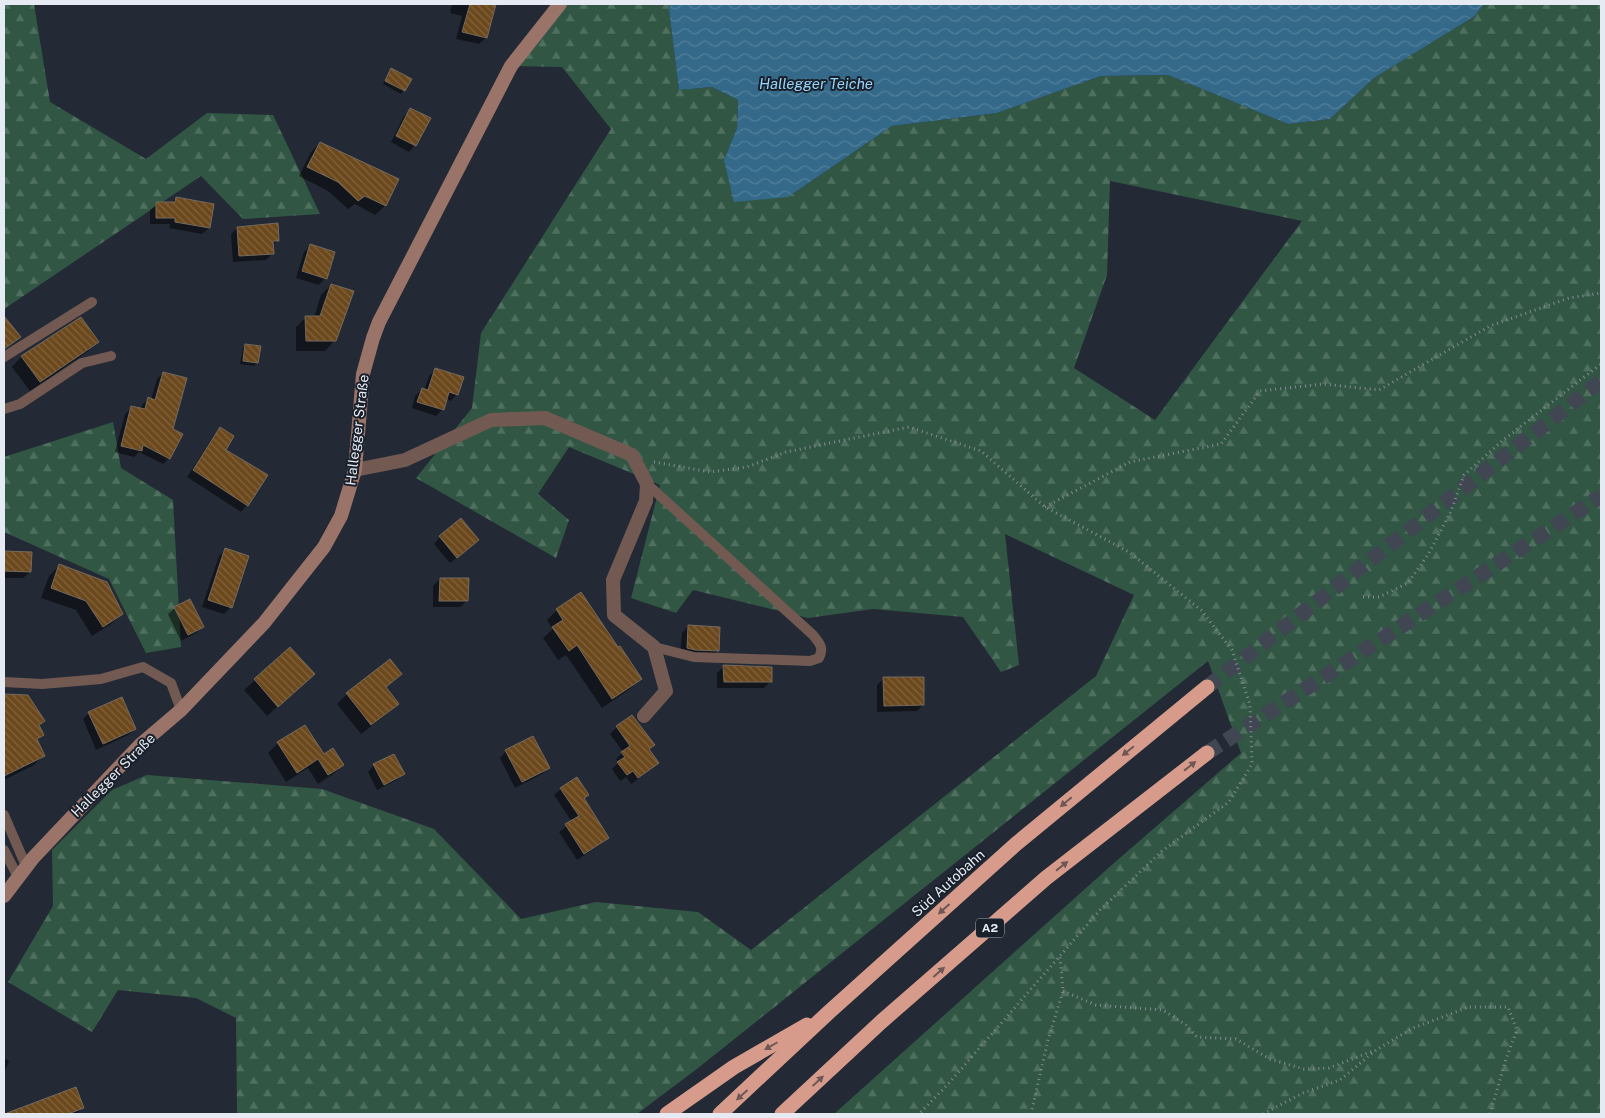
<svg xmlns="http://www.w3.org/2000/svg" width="1605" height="1118" font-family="'Public Sans',sans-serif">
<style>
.forest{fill:url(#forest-firs);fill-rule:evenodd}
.water{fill:url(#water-waves)}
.shadow{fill:#0007}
.building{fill:url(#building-back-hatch);stroke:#756a5f}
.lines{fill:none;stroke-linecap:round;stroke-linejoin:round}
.motorway-tunnel{stroke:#404752;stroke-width:15;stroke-dasharray:15 8;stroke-linecap:butt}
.path{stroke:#848a93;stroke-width:3;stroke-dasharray:1 4;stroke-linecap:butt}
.service{stroke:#725a53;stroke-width:10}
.minor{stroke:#725a53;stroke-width:14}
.secondary{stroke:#9b7469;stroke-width:14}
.motorway{stroke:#d69b8a;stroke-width:15}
.oneway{fill:#6e5755}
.labels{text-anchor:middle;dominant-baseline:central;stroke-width:4;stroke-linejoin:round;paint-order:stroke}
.shield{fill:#19202a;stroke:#a8aeb7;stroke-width:1}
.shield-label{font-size:12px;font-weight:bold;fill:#e6ebf3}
.street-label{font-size:14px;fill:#e6ebf3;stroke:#19202a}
.water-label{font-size:15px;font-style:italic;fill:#97d6fd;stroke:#19202a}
</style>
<defs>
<pattern id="forest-firs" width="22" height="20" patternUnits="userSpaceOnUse" patternTransform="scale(1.25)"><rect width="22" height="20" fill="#315744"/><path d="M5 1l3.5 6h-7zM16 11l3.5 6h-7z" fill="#4f6f5f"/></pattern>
<pattern id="water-waves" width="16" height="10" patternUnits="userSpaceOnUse" patternTransform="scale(1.25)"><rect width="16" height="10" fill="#346989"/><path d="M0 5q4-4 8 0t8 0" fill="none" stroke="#517f9a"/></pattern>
<pattern id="building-back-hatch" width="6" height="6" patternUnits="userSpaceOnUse" patternTransform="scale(1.25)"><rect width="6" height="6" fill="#6c481d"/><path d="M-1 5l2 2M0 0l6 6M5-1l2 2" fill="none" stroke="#81633e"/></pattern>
</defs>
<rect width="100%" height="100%" fill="#232a35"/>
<g class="forest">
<polygon points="4,4 34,4 50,102 146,159 207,113 273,115 320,214 243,219 201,176 4,309"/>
<path d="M560,4H670L669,10L679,90L712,87L738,100L737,128L724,160L788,197L892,126L997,113L1101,76L1168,75L1288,124L1330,119L1374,78L1475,16L1484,4H1601V1114H834L1114,863L1241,753L1208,661L698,1068L637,1114H237L236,1018L196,998L118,990L92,1032L8,982L53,906L52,850L112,790L147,775L322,789L434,829L521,919L596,902L698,912L751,950L1096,676L1134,595L1005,534L1019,665L1001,672L963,617L873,609L808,618L693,590L676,613L631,598L660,485L569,447L538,494L569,520L556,558L416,478L472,408L481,333L611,129L562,67L511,66ZM1110,181L1302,221L1155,420L1074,368L1107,275Z"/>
<polygon points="113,422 121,468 173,500 181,647 146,653 109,579 4,532 4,457"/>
</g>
<polygon class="water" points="670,4 1484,4 1475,16 1374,78 1330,119 1288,124 1168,75 1101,76 997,113 892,126 788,197 734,202 724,160 737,128 738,100 712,87 679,90 669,10"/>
<g class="shadow">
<polygon points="452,4 494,4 486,38 479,44 456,39 462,16 450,13"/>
<polygon points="391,70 410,79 401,94 383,84"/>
<polygon points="411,110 415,145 409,152 391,142 404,116"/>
<polygon points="320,143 397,180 385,206 375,215 355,204 348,209 328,191 299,176 311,152"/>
<polygon points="176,198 209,228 202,234 169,228 170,224 150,224 150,210 157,204 171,203"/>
<polygon points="237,228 278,240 272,246 273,253 266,260 233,262 231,234"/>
<polygon points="311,245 325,278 319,285 296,278 304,252"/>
<polygon points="331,285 335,340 325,351 296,351 296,327 306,317 314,317 321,295"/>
<polygon points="97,342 87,352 30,391 12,367 22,356"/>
<polygon points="246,345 259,347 257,363 254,366 240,364 243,348"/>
<polygon points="436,369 457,394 451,401 446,399 443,409 436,416 412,408 415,396 422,389 424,390 429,376"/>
<polygon points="163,373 171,429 169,458 163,464 139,452 134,457 115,452 125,414 132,407 141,410 142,405 148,399 151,400 157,379"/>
<polygon points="220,429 224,450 247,505 241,512 187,477 214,435"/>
<polygon points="440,537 471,546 450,563 434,544"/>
<polygon points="225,550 231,607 224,614 202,607 219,556"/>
<polygon points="4,552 30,553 30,572 23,578 4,578 4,581"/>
<polygon points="59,566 122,614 111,624 92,636 76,610 41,598 49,576"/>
<polygon points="440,579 467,601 460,607 433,607 433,586"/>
<polygon points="175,608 202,627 196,633 181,641 168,614"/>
<polygon points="557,610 618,649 640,679 630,689 602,708 566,655 558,660 543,638 553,629 547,620"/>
<polygon points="688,626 718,650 711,657 680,654 682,633"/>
<polygon points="290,649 303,684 267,716 244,690"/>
<polygon points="724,666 771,681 764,688 717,688 717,673"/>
<polygon points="400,674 385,688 397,703 387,714 361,734 337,704 347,694"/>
<polygon points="883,679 923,705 917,711 877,712 877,685"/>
<polygon points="4,696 27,696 44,721 39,726 43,734 37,741 44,755 34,765 4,780 4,735 14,730 4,730"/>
<polygon points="89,713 135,729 128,735 96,750 83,719"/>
<polygon points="617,727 653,745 648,750 657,763 651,769 631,784 626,777 620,781 612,769 618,763 616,759 623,752 610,734"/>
<polygon points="278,743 323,756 343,765 332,775 318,784 308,768 286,782 268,753"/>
<polygon points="506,751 548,768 542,774 515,788 500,758"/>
<polygon points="374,765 403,774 397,780 377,790 368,772"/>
<polygon points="561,789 587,795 583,799 608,838 601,844 577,860 559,832 572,822 554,795"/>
<polygon points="4,1058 9,1061 4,1073"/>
<polygon points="83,1108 76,1114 26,1114 25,1112"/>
</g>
<g class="building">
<polygon points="470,4 496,4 487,38 462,32"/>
<polygon points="391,68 412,79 405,91 385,81"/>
<polygon points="410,108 431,118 416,146 396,136"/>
<polygon points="320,142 399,179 386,206 365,196 358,201 338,182 307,167"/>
<polygon points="176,197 214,204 210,228 175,222 175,218 156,218 156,202 175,202"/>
<polygon points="278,223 279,241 273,241 274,254 239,256 237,227"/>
<polygon points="310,244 335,252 327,279 302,271"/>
<polygon points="331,284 354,291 336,341 306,341 305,316 320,316"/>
<polygon points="4,316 21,337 4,349"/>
<polygon points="81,317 99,342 40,382 21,356"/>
<polygon points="245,344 261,346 258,363 243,361"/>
<polygon points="435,368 464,377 458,395 449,392 444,410 417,402 422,388 428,390"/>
<polygon points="163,372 187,378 173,429 183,434 170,459 143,445 142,451 121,446 131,406 145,409 148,397 155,400"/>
<polygon points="220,427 234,436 226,450 268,475 248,506 193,470"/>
<polygon points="461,518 479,540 457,558 439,536"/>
<polygon points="225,548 249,556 232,608 208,600"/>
<polygon points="4,551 32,552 31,572 4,571"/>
<polygon points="59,564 107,582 123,614 103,627 86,601 51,588"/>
<polygon points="440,578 469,578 468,601 439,601"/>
<polygon points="581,592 618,647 620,646 642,679 612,699 577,645 569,651 552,627 563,620 556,609"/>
<polygon points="190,599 204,627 188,635 174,607"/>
<polygon points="688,625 720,627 719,651 695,650 687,648"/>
<polygon points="290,647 315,674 278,707 254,679"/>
<polygon points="390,659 402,674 386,687 399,704 371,725 346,693"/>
<polygon points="723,665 772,667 772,682 724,682"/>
<polygon points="883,677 924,677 924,705 884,706"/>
<polygon points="4,694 28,695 45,721 39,725 44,735 37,739 45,756 4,776"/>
<polygon points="122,697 136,729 103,744 88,712"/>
<polygon points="632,715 655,745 649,749 659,763 638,778 633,771 627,775 617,762 625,757 621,752 630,746 616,726"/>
<polygon points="305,725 324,754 333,748 344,765 328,775 318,759 297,773 277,742"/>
<polygon points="533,736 550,768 522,782 505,750"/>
<polygon points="394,754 405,774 384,785 373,764"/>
<polygon points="577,777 589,795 584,798 609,838 584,854 565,824 579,816 560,788"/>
<polygon points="76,1087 84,1108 68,1114 7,1114 7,1113"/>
</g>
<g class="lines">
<g class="motorway-tunnel">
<polyline points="1207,687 1601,381"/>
<polyline points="1207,753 1601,496"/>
</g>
<g class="path">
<polyline points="654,462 710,472 747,467 786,452 909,427 981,451 1045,507 1129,552 1201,610 1232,650 1250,705 1252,764 1229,802 1162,851 1100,910 949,1083 919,1114"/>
<polyline points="1045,507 1130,462 1221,444 1260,391 1323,384 1379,390 1490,326 1569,298 1601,293"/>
<polyline points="1363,597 1379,597 1408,583 1429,553 1451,511 1464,475 1502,441 1601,364"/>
<polyline points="1063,991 1096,1005 1163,1010 1186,1025 1197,1037 1236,1039 1270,1059 1304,1069 1329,1068 1373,1051"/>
<polyline points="1031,1114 1048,1040 1063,991 1060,957"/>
<polyline points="1263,1114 1303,1093 1340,1080 1376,1050 1413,1028 1469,1007 1508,1007 1517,1030 1506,1059 1490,1114"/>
</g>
<g class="service">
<polyline points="4,357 92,302"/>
<polyline points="4,409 20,404 82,363 111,356"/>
<path d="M647,484L813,635C820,644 824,647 819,658L810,661L694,657L654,647"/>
<polyline points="4,682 42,684 101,679 143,667 171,683 181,710"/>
<polyline points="4,815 26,866"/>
<polyline points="4,850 18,877"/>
</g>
<polyline class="minor" points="355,470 405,460 491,420 545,418 632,455 647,484 646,501 613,580 614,615 654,647 666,691 644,716"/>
<polyline class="secondary" points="4,896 33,858 140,745 181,710 264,623 324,547 341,516 355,470 363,374 373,338 379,322 511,66 560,4"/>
<g class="motorway">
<polyline points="667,1114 734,1067 807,1025"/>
<polyline points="720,1114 828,1013 1016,844 1207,687"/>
<polyline points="782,1114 881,1022 1046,878 1207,753"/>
</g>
</g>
<defs><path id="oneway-solid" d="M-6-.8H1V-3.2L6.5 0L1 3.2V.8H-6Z" transform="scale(1.25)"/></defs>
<g class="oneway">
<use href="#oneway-solid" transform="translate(1128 751) rotate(141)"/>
<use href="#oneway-solid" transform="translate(1190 766) rotate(-38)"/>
<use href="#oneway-solid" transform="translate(1066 802) rotate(140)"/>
<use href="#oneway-solid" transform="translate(1062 866) rotate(-38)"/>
<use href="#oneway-solid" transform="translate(944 909) rotate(138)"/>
<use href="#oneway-solid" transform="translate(939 972) rotate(-41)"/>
<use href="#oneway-solid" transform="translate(771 1046) rotate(150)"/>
<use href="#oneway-solid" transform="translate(818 1081) rotate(-43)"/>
<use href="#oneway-solid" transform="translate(742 1095) rotate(138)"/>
</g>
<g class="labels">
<rect class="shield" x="976" y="918.5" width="28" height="19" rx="4"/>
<g class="shield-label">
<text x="990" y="928">A2</text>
</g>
<g class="street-label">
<text transform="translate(357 430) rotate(-83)">Hallegger Straße</text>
<text transform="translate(113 775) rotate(-45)">Hallegger Straße</text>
<text transform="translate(948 883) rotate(-42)">Süd Autobahn</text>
</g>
<g class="water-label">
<text x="816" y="83">Hallegger Teiche</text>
</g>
</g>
<rect width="1605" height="1118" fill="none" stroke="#e6ebf3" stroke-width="10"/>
</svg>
